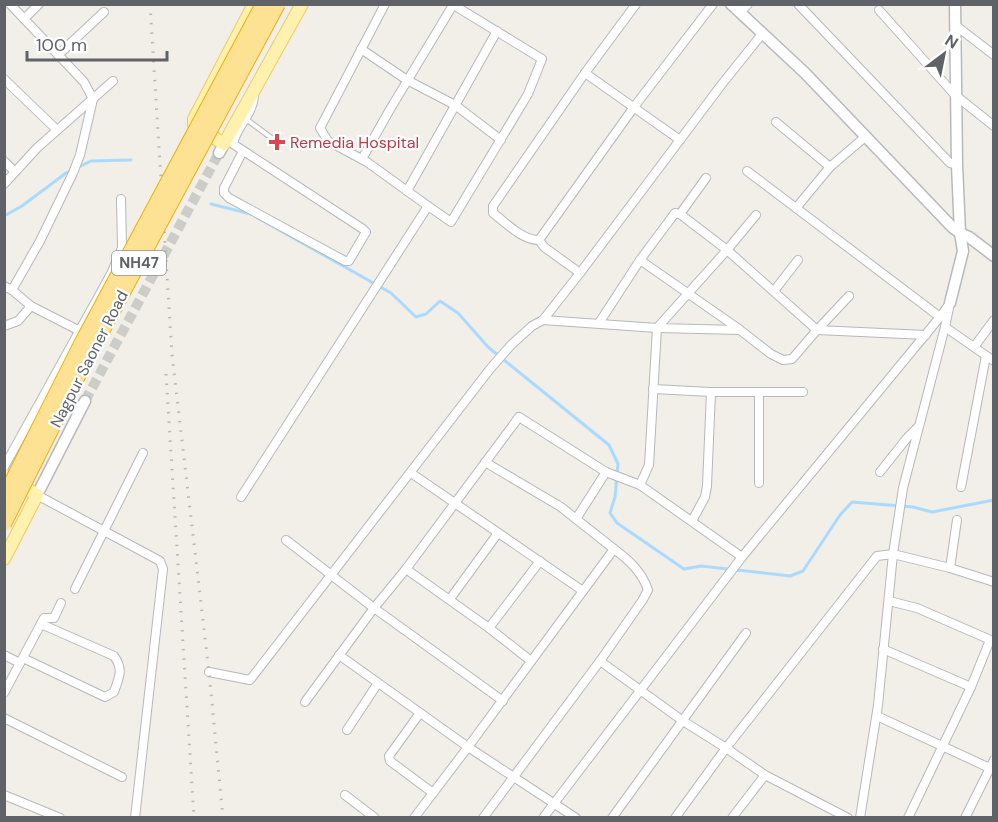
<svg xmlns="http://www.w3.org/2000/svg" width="998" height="822" font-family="'DM Sans',sans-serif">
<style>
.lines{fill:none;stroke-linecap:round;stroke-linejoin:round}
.stream{stroke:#aadaff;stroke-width:3}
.secondary-tunnel{stroke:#ccccc8;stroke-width:10;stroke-dasharray:10 5;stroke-linecap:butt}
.lane-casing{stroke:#b5b8bc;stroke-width:6}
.street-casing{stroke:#b5b8bc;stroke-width:10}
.secondary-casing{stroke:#b6babf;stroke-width:13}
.primary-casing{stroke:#f2c960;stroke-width:14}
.lane{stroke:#fff;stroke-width:4}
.street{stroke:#fff;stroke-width:8}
.secondary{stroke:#fff;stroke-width:10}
.primary{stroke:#fff2af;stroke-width:12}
.rail{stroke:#b6b7b8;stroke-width:3;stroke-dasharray:1.5 8;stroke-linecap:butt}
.highway-bridge-casing{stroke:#f9ab00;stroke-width:16;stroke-linecap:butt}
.highway-bridge{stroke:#fde293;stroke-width:14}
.health-dot{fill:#e0444e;stroke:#fff;stroke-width:2}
.labels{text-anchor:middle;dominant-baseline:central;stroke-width:4.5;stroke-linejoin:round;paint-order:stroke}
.shield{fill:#fff;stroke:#8f9295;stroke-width:1.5}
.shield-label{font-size:15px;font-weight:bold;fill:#5f6368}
.health-label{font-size:16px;fill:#be3a42;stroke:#fff;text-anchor:start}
.street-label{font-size:16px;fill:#5f6368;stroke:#fff}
</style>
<rect width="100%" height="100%" fill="#f1efe8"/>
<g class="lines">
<g class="stream">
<polyline points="211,204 251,214 391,293 416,317 426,314 440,301 458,313 488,347 609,445 618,464 615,497 610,513 617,523 684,569 701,566 790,576 803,571 840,515 852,502 913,507 932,512 994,500"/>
<polyline points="4,216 22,206 66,173 91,161 131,160"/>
</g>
<polyline class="secondary-tunnel" points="85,401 219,153"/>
<g class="lane-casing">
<polyline id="lane" points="246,119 277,142"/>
</g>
<g class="street-casing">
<g id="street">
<polyline points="10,4 84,82 93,99 80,155 73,173 40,241 12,290"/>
<polyline points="385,4 320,128 328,141 367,162 428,206"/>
<polyline points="798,4 950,163 957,165"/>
<polyline points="879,10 955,95 994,126"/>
<polyline points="740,13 748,4"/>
<polyline points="24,19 39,4"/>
<polyline points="955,25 994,55"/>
<polyline points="361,49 407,80 455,105 501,140"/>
<polyline points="58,55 104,12"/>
<polyline points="585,73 680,140"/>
<polyline points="4,79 57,130"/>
<polyline points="776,122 830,167"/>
<polyline points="865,137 830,167 796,208 940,317"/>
<path d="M243,151L224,188V193L229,198L345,261H349L366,232L363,229L233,144C236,127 252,116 254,97"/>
<polyline points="362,159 389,111 453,5"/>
<polyline points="4,161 15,172"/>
<polyline points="747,171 796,208"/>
<polyline points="4,184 37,148 113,81"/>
<polyline points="407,191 497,31"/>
<polyline points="680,214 706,178"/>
<path d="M539,240C522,240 506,223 493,213V206L585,73L636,4"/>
<polyline points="640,260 739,329"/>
<polyline points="580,273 544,247 539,240 634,107 713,4"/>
<polyline points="4,286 12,290 31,306 80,331"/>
<polyline points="774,291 798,260"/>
<polyline points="543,320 657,328 649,465 640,485"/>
<polyline points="599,323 640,260 675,213 680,214 727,250 817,330 792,359 783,360 771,354 740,330 657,328 727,250 756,215"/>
<polyline points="4,326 18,321 31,306"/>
<polyline points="945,327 994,361"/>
<polyline points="817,330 926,335"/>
<polyline points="817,330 849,296"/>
<polyline points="974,347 994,320"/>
<polyline points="653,389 711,392 803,392"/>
<polyline points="485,462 561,507 614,549"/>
<polyline points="4,467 111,274 122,248 121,199"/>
<polyline points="880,472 907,438 919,426"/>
<polyline points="411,473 583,591"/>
<polyline points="759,483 759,392"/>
<polyline points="961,487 986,356"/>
<polyline points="37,495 160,561 163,569 135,818"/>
<polyline points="241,497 428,206 451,222 528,94 542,59 452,4"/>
<polyline points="576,519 606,472"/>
<polyline points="692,521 705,497 707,486 711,392"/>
<polyline points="286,540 374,608 503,701"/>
<polyline points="950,568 957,520"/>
<polyline points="406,569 489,628 531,661"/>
<polyline points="75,589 143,453"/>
<polyline points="450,599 498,533"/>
<polyline points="889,601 917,608 993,641"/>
<polyline points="489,628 540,561"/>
<polyline points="883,649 971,687 990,640"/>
<polyline points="4,655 20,663"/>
<polyline points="339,655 468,747 576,818"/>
<path d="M23,658L105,697L114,692C119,677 124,670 114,656L41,624"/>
<polyline points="600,661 683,721 726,748 765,775 848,818"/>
<polyline points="209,672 250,680 490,369 511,345 532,326 543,320 580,273 722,84 762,34"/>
<polyline points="4,693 44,618 54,618 61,603"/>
<polyline points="305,702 374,608 406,569 519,417 606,472 640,485 742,557"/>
<polyline points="420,713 389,756 390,761 433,793"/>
<polyline points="877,716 994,770"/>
<polyline points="4,718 122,777"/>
<polyline points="347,730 378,683"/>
<polyline points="4,795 60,818"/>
<polyline points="345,795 375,818"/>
<path d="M414,818L468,747L614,549C629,560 642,572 648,590L642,601L600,661L483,818"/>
<polyline points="543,818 742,557 940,317 950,303"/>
<polyline points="612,818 746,633"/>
<polyline points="675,818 726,748 877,556 893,554 950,568 994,582"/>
<polyline points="732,818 765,775"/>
<polyline points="860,818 878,705 893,554 903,488 945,327 949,308"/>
<polyline points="908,818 971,687"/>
<polyline points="965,818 994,760"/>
</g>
</g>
<g class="secondary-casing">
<g id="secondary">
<polyline points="731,4 805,73 952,227 960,233 969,237 994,256"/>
<polyline points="219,153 224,144"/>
<polyline points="950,303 963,251 960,233 957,165 955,4"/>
<polyline points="37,495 85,401"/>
</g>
</g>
<g class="primary-casing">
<g id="primary">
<polyline points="254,4 194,119 194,125 224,144 302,4"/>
<polyline points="4,475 37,495 4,559"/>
</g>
</g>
<use href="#lane" class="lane"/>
<use href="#street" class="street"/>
<use href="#secondary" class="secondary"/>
<use href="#primary" class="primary"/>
<g class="rail">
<polyline points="150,4 172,355 209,672 223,818"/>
<polyline points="166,374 194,818"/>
</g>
<g class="highway-bridge-casing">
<g id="highway-bridge">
<polyline points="4,497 81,344 263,4"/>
<polyline points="4,524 77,378 278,4"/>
</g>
</g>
<use href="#highway-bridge" class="highway-bridge"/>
</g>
<path class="health-dot" d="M274 133h6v6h6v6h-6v6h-6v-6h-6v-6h6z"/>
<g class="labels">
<rect class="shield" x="112" y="251" width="54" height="24" rx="4.5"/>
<g class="shield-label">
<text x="139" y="263">NH47</text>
</g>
<g class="health-label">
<text x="290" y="142">Remedia Hospital</text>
</g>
<g class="street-label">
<text transform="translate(89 359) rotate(-63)">Nagpur Saoner Road</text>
</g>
</g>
<rect width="998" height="822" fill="none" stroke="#5f6368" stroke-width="12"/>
<g transform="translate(944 54) rotate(32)" stroke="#ffffff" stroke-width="4.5" paint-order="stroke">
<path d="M0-4.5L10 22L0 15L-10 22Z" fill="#5f6368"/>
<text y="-9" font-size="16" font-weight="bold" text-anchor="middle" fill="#5f6368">N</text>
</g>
<path d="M27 51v9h140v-9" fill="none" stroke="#5f6368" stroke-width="3"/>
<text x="36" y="51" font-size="18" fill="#5f6368" stroke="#ffffff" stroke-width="4.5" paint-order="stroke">100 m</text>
</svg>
